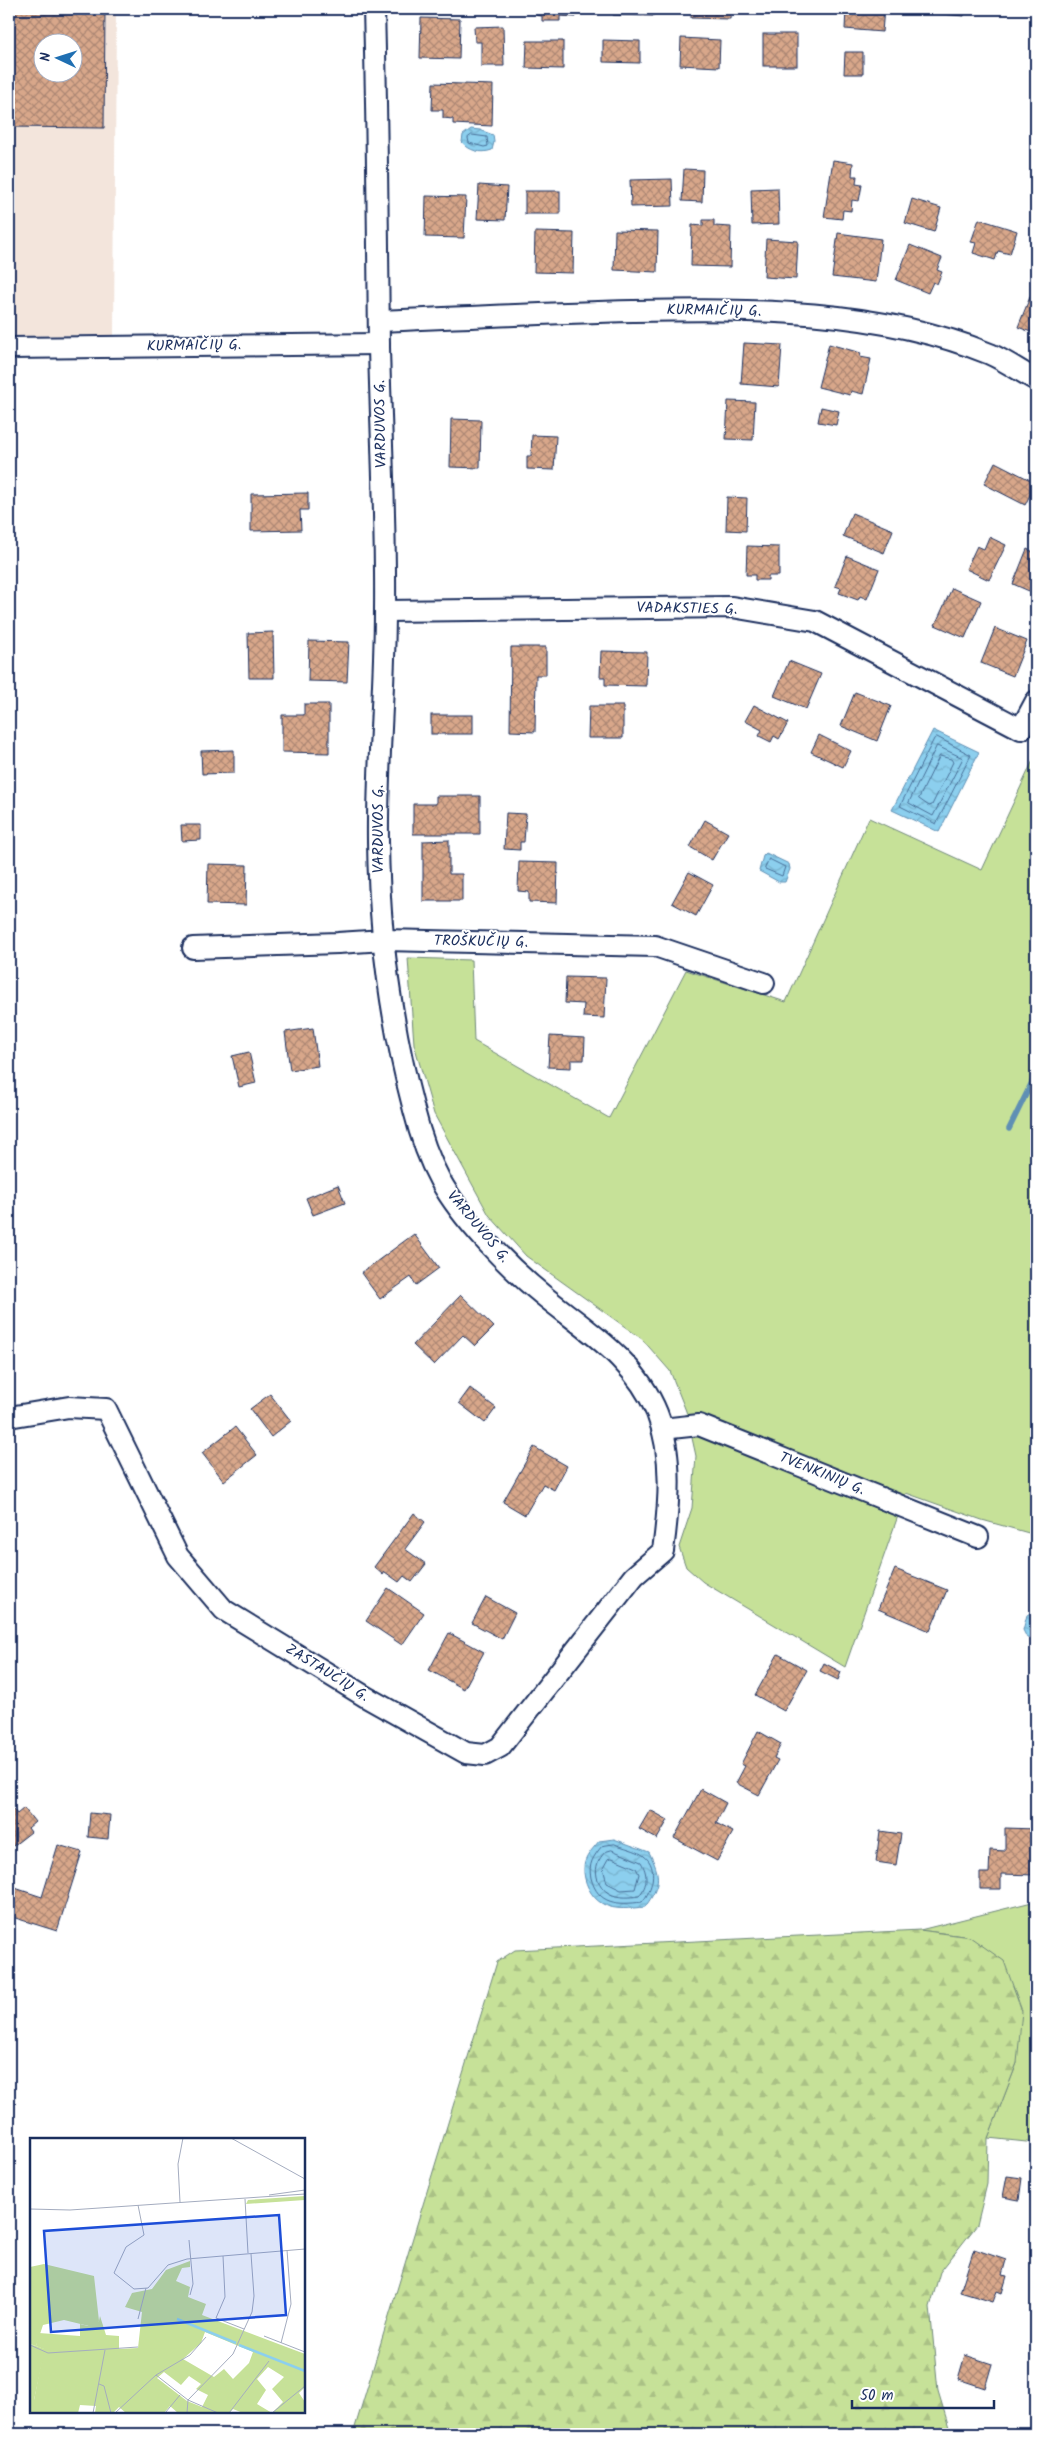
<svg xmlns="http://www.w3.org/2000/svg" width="1045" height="2443" font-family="Kalam,sans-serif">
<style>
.built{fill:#f3e5dc;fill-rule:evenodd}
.grass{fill:#c6e198;stroke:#70887b}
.forest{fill:url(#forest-firs);stroke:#70887b}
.water{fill:url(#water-waves);stroke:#5f8fb4}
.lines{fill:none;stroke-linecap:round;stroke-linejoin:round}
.shore{stroke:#486f98;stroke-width:1}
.stream{stroke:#5f8fb4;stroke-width:5.5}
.building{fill:url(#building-cross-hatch);stroke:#1b2f5e;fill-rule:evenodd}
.street-casing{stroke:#1b2f5e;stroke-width:24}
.street{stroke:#fff;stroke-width:20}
.labels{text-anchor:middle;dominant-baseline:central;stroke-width:4;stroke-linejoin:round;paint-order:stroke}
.street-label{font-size:15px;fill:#1b2f5e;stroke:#fff}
.inset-river{fill:none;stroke:#8ccfee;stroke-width:2.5}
.inset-road{fill:none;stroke:#a4acbf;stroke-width:1}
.view{fill:#1d4ed8;fill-opacity:0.15;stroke:#1d4ed8;stroke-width:2.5}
.inset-edge{fill:none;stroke:#1b2f5e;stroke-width:2.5}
</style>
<defs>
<pattern id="forest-firs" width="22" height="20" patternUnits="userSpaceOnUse" patternTransform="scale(1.25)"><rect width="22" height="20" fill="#c6e198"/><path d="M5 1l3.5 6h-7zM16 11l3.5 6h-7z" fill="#aac185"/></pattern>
<pattern id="water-waves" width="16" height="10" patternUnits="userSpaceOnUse" patternTransform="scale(1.25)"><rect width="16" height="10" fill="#8ccfee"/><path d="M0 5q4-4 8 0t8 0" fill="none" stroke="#78b2ce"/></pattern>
<pattern id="building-cross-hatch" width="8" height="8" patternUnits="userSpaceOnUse" patternTransform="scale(1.25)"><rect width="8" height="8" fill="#d8a78a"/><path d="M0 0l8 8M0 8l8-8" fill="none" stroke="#ae8874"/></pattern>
</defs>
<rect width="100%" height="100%" fill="#fff"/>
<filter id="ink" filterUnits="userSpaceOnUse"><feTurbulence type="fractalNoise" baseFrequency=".02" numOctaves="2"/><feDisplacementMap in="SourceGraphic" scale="10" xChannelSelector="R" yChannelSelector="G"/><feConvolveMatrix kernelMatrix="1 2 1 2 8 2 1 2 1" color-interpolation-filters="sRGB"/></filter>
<g filter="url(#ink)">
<path class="built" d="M9,9H116L114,335L9,336ZM42,42H72V72H42Z"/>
<g class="grass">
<polygon points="1036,754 1036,1535 982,1520 906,1493 845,1667 703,1582 686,1567 679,1547 692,1508 696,1456 686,1411 670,1371 642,1339 526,1256 489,1215 434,1114 414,1044 408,958 471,960 474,1041 609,1118 686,970 786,1002 869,818 982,870"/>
<polygon points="1036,1901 1036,2143 988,2138 1017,2063 970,1937 920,1930"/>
</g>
<polygon class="forest" points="920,1930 970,1937 1004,1961 1022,2011 1017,2063 988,2138 987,2184 977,2225 940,2272 930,2307 938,2391 951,2434 353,2434 497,1962 515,1950"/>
<g class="water">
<path d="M471,129L480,130L493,135L494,142L492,150C481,154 469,151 462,142L463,135Z"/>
<polygon points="933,730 979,752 939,832 892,810"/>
<polygon points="766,853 789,864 790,869 785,882 779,882 759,871 763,856"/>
<polygon points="1036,1610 1036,1640 1027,1638 1023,1630 1027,1615"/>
<path d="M614,1839L649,1852C661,1876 661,1885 645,1907C631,1908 615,1911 603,1904C591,1898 583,1881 584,1868C584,1857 593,1849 599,1841Z"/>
</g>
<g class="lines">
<g class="shore">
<polygon points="472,135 487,137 488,146 484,147 469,143 468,138"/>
<polygon points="937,737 971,755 936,824 900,806 934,739"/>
<polygon points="937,746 963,758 933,816 909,803"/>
<polygon points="940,756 951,759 953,762 932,805 929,806 919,799"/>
<polygon points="769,859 785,867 782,876 765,869"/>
<path d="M615,1844C623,1848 637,1850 644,1856C659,1867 652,1891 642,1902C618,1905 598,1905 591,1878C588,1864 593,1857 602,1846Z"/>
<path d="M612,1850L641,1862C648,1874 648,1885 639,1896C620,1899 603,1897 597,1877C595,1866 598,1860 605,1852Z"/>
<polygon points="612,1858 636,1868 639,1874 635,1889 621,1890 607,1883 603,1868 608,1859"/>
</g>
<polyline class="stream" points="1009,1129 1036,1074"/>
</g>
<g class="building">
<path d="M9,9H105L104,128L9,127ZM42,42H72V72H42Z"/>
<polygon points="537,9 576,9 576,17 560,16 560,21 542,21 542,16 536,15"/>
<polygon points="613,9 653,9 653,16 613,15"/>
<polygon points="691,9 731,9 730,19 691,18"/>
<polygon points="770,9 809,9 809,13 770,12"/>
<polygon points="846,9 884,9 882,32 845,29"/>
<polygon points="918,9 965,9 964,16 918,12"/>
<polygon points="421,18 460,19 459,59 420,58"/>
<polygon points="503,26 504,66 481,66 481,42 475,42 474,27"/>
<rect x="763" y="34" width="34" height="32"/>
<polygon points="681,38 720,40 719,67 680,65"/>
<polygon points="603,40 640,41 640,63 603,62"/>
<polygon points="527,41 563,41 563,69 526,68"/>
<polygon points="845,52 863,52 863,74 844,74"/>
<polygon points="433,83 493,85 492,126 453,124 453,119 443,118 443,110 432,110"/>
<polygon points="833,160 853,163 852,176 857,176 856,184 862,185 859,201 852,200 851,211 843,210 842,219 824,217"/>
<polygon points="684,169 703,170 702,202 682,201"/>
<polygon points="672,179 673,206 631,207 630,180"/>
<polygon points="479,185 507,187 505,220 477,219"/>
<polygon points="778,188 779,224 752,225 751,189"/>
<rect x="525" y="191" width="35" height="23"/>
<polygon points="426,196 466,197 464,238 425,237"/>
<polygon points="912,199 941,208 934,232 905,223"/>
<polygon points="979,219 1017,231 1010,254 998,251 995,260 973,253 976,243 971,242"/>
<polygon points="703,220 714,220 714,226 731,227 730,267 691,266 692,225 703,226"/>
<polygon points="615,230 658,231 657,272 614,270"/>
<polygon points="535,232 574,233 573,273 534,272"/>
<polygon points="838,233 881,239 876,282 832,277"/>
<polygon points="766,239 798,241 796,279 764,277"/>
<polygon points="910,245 942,258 937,270 942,272 937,284 933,282 928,293 896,280"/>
<polygon points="1032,292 1036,294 1036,334 1018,327"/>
<polygon points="744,343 782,345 779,387 741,384"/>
<polygon points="829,344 861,353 860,357 871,359 863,394 851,391 850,395 818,387"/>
<polygon points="728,401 755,402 753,440 726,439"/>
<polygon points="821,407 839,411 836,425 818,422"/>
<polygon points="451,419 481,420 480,468 450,467"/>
<polygon points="532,435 556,436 554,470 527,469 527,456 531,456"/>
<polygon points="995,462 1036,483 1025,505 984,484"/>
<polygon points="308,493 308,510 300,510 301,530 251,531 251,494"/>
<polygon points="727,497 747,498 746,531 726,530"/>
<polygon points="852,513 893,530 884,553 843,536"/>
<polygon points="989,537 1006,545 989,580 966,569 977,546 984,549"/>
<polygon points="747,546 779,547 779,576 768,576 768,580 755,580 755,575 746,575"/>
<polygon points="1027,549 1036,553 1036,594 1013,584"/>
<polygon points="847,556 879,569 867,599 860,596 858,600 839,593 841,588 835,586"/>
<polygon points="952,588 981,601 965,638 935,625"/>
<polygon points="995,628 1027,641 1013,676 981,663"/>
<polygon points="273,632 274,678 249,678 248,633"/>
<polygon points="309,641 349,642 347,682 308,681"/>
<polygon points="511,647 546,647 546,675 536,675 535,732 510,731"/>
<polygon points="601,651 647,652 646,686 605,685 605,677 600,677"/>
<polygon points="789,661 821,674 806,709 774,696"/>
<polygon points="855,692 891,706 877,741 841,726"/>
<polygon points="304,704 329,704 329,753 282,752 282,715 304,715"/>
<polygon points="754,705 788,723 779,739 774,736 771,742 759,736 762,730 745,721"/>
<polygon points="589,706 623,706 623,738 588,738"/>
<rect x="431" y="715" width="42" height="19"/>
<polygon points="819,735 851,751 843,767 811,752"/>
<polygon points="234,750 234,773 202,774 201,751"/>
<polygon points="436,796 480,796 480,834 413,834 413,804 436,804"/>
<polygon points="506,813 526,814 524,842 520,842 520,850 504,849"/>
<polygon points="705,820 728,833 712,860 690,847"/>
<polygon points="181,825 201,825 201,840 182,841"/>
<polygon points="449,840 449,874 462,874 462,901 423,901 423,841"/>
<polygon points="519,862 558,863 557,903 529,902 529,892 518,891"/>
<polygon points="208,864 247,865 246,905 207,904"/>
<polygon points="689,872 713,885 696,916 672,903"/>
<polygon points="566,977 606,978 604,1018 583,1017 584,1004 565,1003"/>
<polygon points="313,1028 318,1066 290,1070 285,1032"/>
<polygon points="550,1036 585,1038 584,1060 571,1060 571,1068 548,1067"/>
<polygon points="249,1052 256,1083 239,1087 232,1056"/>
<polygon points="338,1185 345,1203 313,1215 306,1198"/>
<polygon points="414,1234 439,1268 416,1285 411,1277 380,1299 361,1273"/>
<polygon points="461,1295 494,1327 475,1346 463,1335 434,1365 413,1345"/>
<polygon points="470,1388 496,1408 485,1423 459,1403"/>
<polygon points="270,1394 291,1421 271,1437 250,1409"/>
<polygon points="235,1427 257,1455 224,1481 202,1453"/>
<polygon points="534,1447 567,1466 554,1490 543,1484 525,1515 503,1502"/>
<polygon points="414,1513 425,1522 405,1549 426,1564 412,1582 404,1576 399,1582 385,1572 383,1575 374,1567"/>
<polygon points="895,1569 947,1590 930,1631 878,1609"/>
<polygon points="388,1588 424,1613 402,1645 366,1621"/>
<polygon points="486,1597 515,1613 502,1639 472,1623"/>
<polygon points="449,1633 484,1652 464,1689 429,1670"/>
<polygon points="778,1654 807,1670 784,1711 755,1695"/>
<polygon points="824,1663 841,1672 838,1680 820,1671"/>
<polygon points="758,1731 781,1744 774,1758 778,1760 759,1795 736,1783 745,1766 741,1764"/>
<polygon points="701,1789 726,1803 716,1823 733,1832 717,1861 674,1838"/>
<polygon points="9,1804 17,1814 24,1808 35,1822 28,1828 31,1832 13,1846 9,1841"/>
<polygon points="650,1810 668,1820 657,1839 639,1829"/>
<polygon points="90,1813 110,1815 108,1839 88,1837"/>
<polygon points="1005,1828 1036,1829 1035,1875 1001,1874 1001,1889 980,1889 980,1873 989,1873 990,1850 1005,1851"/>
<polygon points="880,1831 901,1834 896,1865 876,1862"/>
<polygon points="58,1845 82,1852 57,1931 9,1916 9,1886 42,1897"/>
<polygon points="1007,2176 1022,2178 1019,2200 1003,2197"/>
<polygon points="974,2249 1006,2260 1002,2275 1007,2276 1002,2293 997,2291 993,2302 960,2292"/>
<polygon points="965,2355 992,2364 985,2388 958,2379"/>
</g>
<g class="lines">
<g class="street-casing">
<g id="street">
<path d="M379,321C464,317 548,313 633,311C751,309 878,308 990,354C1006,361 1021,372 1036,380"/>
<polyline points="9,348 379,344"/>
<polyline points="385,611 732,607 815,621 1021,729 1036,701"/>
<polyline points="193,948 338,943 384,940 655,946 764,983"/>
<path d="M9,1417L69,1407L106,1409L178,1556L224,1610L366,1697L466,1753L485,1755L500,1747L634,1576L663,1551C669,1506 674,1456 657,1413C636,1360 586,1330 544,1296C508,1267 462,1220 440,1180C428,1158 420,1134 414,1110C391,1023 379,931 378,841C377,764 385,687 385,610C386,523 381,435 379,347C378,234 377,121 374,9"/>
<polyline points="662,1429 699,1425 978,1537"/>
</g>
</g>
<use href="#street" class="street"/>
</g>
</g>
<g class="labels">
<g class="street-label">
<text transform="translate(714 311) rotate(1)">KURMAIČIŲ G.</text>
<text transform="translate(194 346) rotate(-1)">KURMAIČIŲ G.</text>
<text transform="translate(381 424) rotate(-91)">VARDUVOS G.</text>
<text transform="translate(687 609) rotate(1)">VADAKSTIES G.</text>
<text transform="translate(379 829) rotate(-90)">VARDUVOS G.</text>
<text transform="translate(481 942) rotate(1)">TROŠKUČIŲ G.</text>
<text transform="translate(478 1227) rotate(50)">VARDUVOS G.</text>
<text transform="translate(822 1474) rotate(22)">TVENKINIŲ G.</text>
<text transform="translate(327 1673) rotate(32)">ZASTAUČIŲ G.</text>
</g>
</g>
<g transform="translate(30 2138)">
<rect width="275" height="275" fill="#fff"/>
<path d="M275,58V62L216,66L218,62ZM160,123V129L152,130L146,143L160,149L158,159L176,166L172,177L275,216V249L269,255L275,264V275H242L253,264L242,251L254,239L238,229L227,241L236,252L227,266L242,275H213L203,271L199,275H148L140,268L134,275H96L89,269L83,275H65L66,268L50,267L48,275H0V262H4L14,211L6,208L9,195L50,198V186L58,188L69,183L70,178L76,197L89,198V211L108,210L112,174L95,169L102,155L122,151L136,132ZM175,194L223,214L219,225L203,241L194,231L184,239L153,221L171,205ZM134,234L151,247L159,238L171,246L166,251L178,257L172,269L157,263L127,240Z" fill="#c6e198" fill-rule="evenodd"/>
<path d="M14,126L64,138L69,183L63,189L34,182L13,187L6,208L0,206V129Z" fill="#c6e198"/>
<path d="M0,206L15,211L4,262H0Z" fill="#c6e198"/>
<path class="inset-river" d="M147,181L206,205M209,207L275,233"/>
<path class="inset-road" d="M201,0L275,41M239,57L275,52M215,61L218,115M150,64L148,26L153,0M108,67L114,97L96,109L84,135L104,151L118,150L138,127L157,121L275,111M0,71L40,72L275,56M159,102L163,146L160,157M193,118L195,159L186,180L214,191M108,181L116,150M234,198L275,214M251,205L261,166L257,112M0,207L18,215L108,209M126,237L158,262L188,275M69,246L74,248L81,275M63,275L75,212M85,275L126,237L160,217L176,199M135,275L150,257M157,275L158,262L203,216L222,174L224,158L221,116M199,275L239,223M242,275L275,248"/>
<path class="view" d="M249,77L256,177L21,194L14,93Z"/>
<rect width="275" height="275" class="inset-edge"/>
</g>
<rect width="1045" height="2443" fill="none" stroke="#fff" stroke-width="30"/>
<rect x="15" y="15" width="1015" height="2413" fill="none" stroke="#1b2f5e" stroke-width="2" filter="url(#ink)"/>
<g transform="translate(58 58) rotate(274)"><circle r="24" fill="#ffffff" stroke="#a4acbf"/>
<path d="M0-4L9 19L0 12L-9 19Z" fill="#1f6fb2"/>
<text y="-8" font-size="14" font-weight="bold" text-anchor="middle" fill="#1b2f5e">N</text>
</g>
<path d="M852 2400v8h142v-8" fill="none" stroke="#1b2f5e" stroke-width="2.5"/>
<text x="860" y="2400" font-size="15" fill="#1b2f5e" stroke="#ffffff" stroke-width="4" paint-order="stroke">50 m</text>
</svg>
